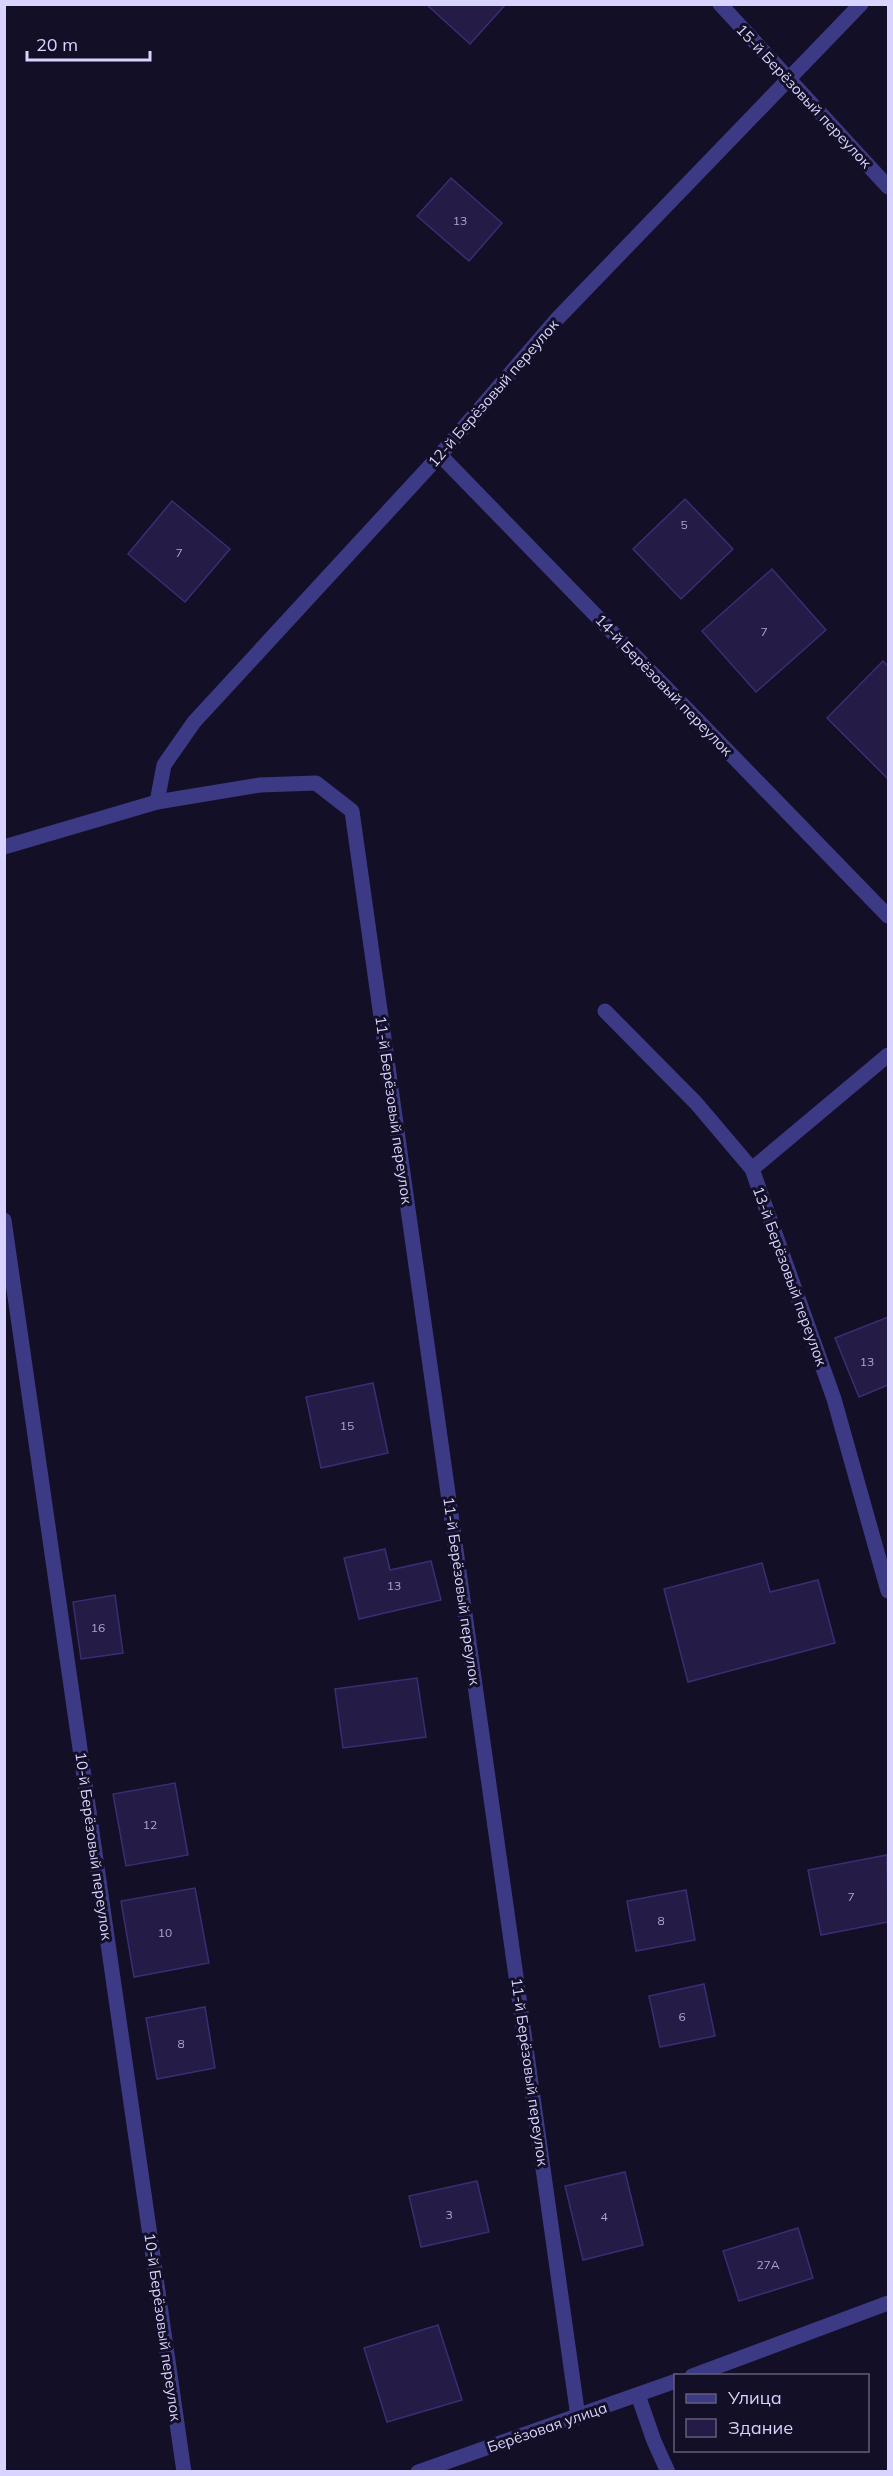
<svg xmlns="http://www.w3.org/2000/svg" width="893" height="2476" font-family="Mulish,sans-serif">
<style>
.building{fill:#241b47;stroke:#3b2d73;stroke-width:1.5}
.lines{fill:none;stroke-linecap:round;stroke-linejoin:round}
.minor{stroke:#3d3a85;stroke-width:15}
.labels{text-anchor:middle;dominant-baseline:central;stroke-width:6;stroke-linejoin:round;paint-order:stroke}
.number-label{font-size:12px;fill:#aca6d1}
.street-label{font-size:15px;fill:#d9d4ff;stroke:#130f26}
</style>
<rect width="100%" height="100%" fill="#130f26"/>
<g class="building">
<polygon points="426,4 506,4 470,44"/>
<polygon points="451,178 502,223 469,261 417,216"/>
<polygon points="685,499 733,549 681,599 633,549"/>
<polygon points="172,501 230,549 185,602 128,554"/>
<polygon points="772,569 826,630 756,692 702,631"/>
<polygon points="883,661 888,666 888,779 827,718"/>
<polygon points="888,1317 888,1385 859,1397 835,1338"/>
<polygon points="373,1383 388,1453 321,1468 306,1397"/>
<polygon points="385,1549 390,1570 431,1561 441,1600 359,1619 344,1558"/>
<polygon points="762,1563 770,1592 818,1580 835,1643 688,1682 664,1589"/>
<polygon points="115,1595 123,1653 81,1659 73,1602"/>
<polygon points="417,1678 426,1737 343,1748 335,1689"/>
<polygon points="175,1783 188,1855 126,1866 113,1794"/>
<polygon points="887,1855 888,1922 821,1935 808,1870"/>
<polygon points="195,1888 209,1963 134,1977 121,1901"/>
<polygon points="686,1890 695,1940 636,1951 627,1901"/>
<polygon points="704,1984 715,2036 660,2047 649,1996"/>
<polygon points="205,2007 215,2068 157,2079 146,2018"/>
<polygon points="625,2172 643,2245 583,2260 565,2186"/>
<polygon points="477,2181 489,2232 421,2247 409,2196"/>
<polygon points="798,2228 813,2278 739,2301 723,2251"/>
<polygon points="438,2325 462,2400 387,2422 364,2348"/>
</g>
<g class="lines">
<g class="minor">
<polyline points="720,4 888,187"/>
<polyline points="440,455 888,916"/>
<polyline points="157,802 164,765 194,722 440,455 558,318 861,4"/>
<polyline points="4,847 157,802 260,785 316,783 352,811 578,2417"/>
<polyline points="605,1011 696,1103 752,1169 834,1399 888,1591"/>
<polyline points="752,1169 888,1055"/>
<polyline points="4,1220 184,2472"/>
<polyline points="692,2376 888,2303"/>
<polyline points="638,2395 654,2441 668,2472"/>
<polyline points="418,2472 676,2381"/>
</g>
</g>
<g class="labels">
<g class="number-label">
<text x="460" y="220">13</text>
<text x="684" y="524">5</text>
<text x="179" y="552">7</text>
<text x="764" y="631">7</text>
<text x="867" y="1361">13</text>
<text x="347" y="1425">15</text>
<text x="394" y="1585">13</text>
<text x="98" y="1627">16</text>
<text x="150" y="1824">12</text>
<text x="851" y="1896">7</text>
<text x="661" y="1920">8</text>
<text x="165" y="1932">10</text>
<text x="682" y="2016">6</text>
<text x="181" y="2043">8</text>
<text x="449" y="2214">3</text>
<text x="604" y="2216">4</text>
<text x="768" y="2264">27А</text>
</g>
<g class="street-label">
<text transform="translate(804 96) rotate(47)">15-й Берёзовый переулок</text>
<text transform="translate(493 393) rotate(-49)">12-й Берёзовый переулок</text>
<text transform="translate(664 685) rotate(46)">14-й Берёзовый переулок</text>
<text transform="translate(394 1110) rotate(82)">11-й Берёзовый переулок</text>
<text transform="translate(790 1276) rotate(70)">13-й Берёзовый переулок</text>
<text transform="translate(462 1591) rotate(82)">11-й Берёзовый переулок</text>
<text transform="translate(94 1846) rotate(82)">10-й Берёзовый переулок</text>
<text transform="translate(530 2072) rotate(82)">11-й Берёзовый переулок</text>
<text transform="translate(163 2327) rotate(82)">10-й Берёзовый переулок</text>
<text transform="translate(547 2427) rotate(-19)">Берёзовая улица</text>
</g>
</g>
<rect width="893" height="2476" fill="none" stroke="#d9d4ff" stroke-width="12"/>
<rect x="674" y="2374" width="195" height="78" fill="#130f26" stroke="#625e7d" stroke-width="1.5"/>
<rect x="686" y="2394" width="30" height="9" fill="#3d3a85" stroke="#625e7d" stroke-width="1.5"/>
<text x="728" y="2404" font-size="18" fill="#d9d4ff">Улица</text>
<rect x="686" y="2419" width="30" height="18" fill="#241b47" stroke="#625e7d" stroke-width="1.5"/>
<text x="728" y="2434" font-size="18" fill="#d9d4ff">Здание</text>
<path d="M27 51v9h123v-9" fill="none" stroke="#d9d4ff" stroke-width="3"/>
<text x="36" y="51" font-size="18" fill="#d9d4ff" stroke="#130f26" stroke-width="4.5" paint-order="stroke">20 m</text>
</svg>
